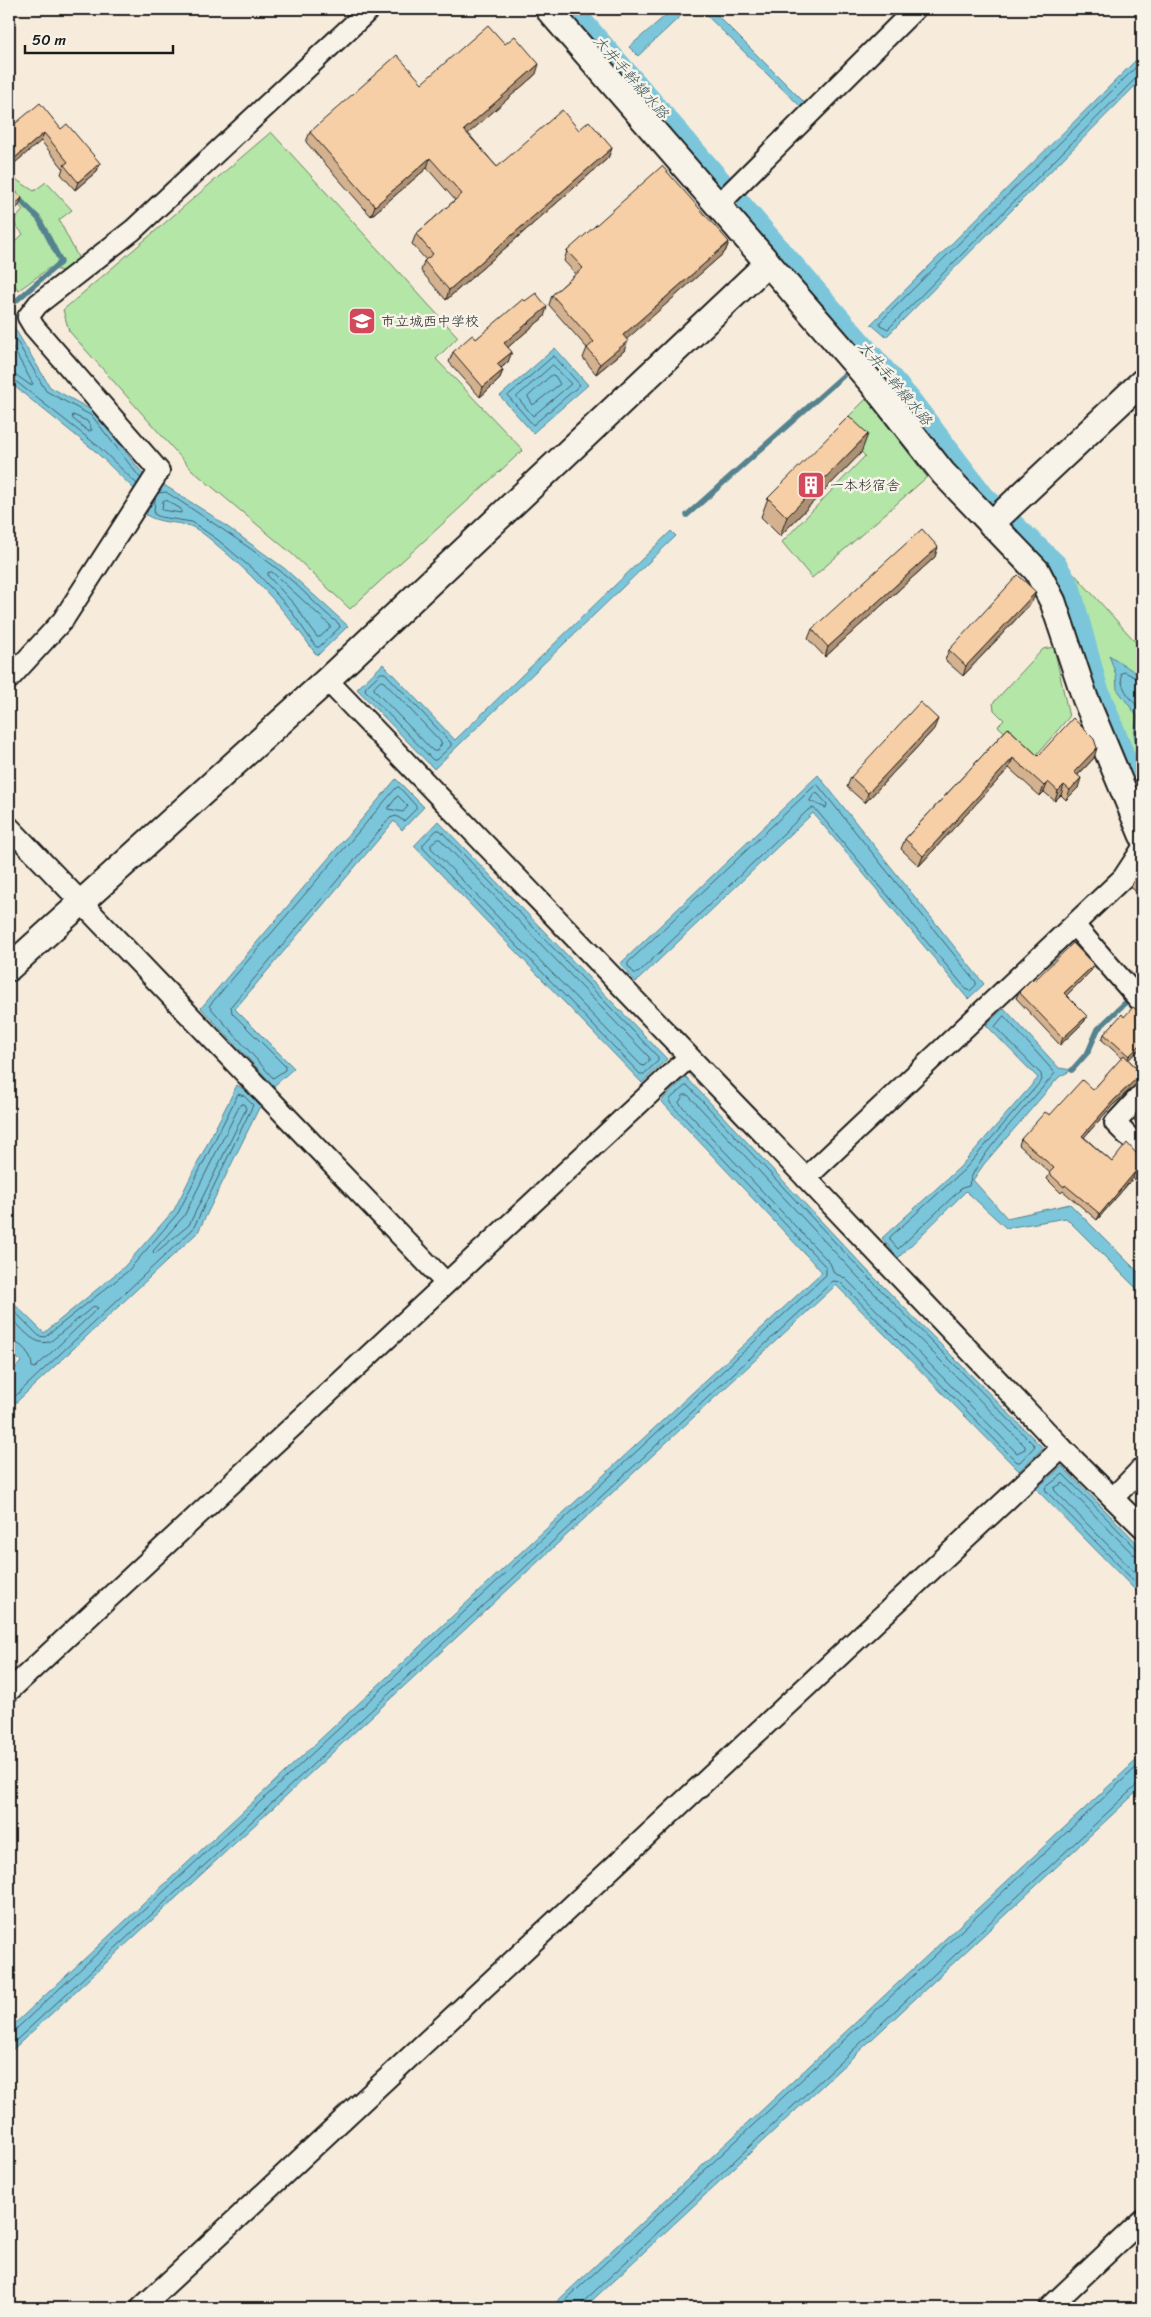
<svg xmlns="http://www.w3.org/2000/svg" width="1151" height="2317" font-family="Sriracha,'Klee One',sans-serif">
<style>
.green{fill:#b3e6a7;stroke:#688162}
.water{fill:#7bc6db;stroke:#55828f}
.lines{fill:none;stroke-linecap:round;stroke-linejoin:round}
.shore{stroke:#426068;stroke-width:1}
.stream{stroke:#55828f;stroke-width:5.5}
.canal{stroke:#7bc6db;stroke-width:21}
.minor-casing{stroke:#1c1c1c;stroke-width:24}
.tertiary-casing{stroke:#1c1c1c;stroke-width:29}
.minor{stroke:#f7f3e8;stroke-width:20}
.tertiary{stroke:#f7f3e8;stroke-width:25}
.wall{fill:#d4b28f;stroke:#1c1c1c}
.shaded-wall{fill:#ad9174;stroke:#1c1c1c}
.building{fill:#f7cfa6;stroke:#1c1c1c}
.labels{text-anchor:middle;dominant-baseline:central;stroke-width:5;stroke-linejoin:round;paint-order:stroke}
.poi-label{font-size:14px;fill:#1c1c1c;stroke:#f7f3e8;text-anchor:start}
.water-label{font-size:15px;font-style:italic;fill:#3d585f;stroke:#f7f3e8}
</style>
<rect width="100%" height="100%" fill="#f7ecdb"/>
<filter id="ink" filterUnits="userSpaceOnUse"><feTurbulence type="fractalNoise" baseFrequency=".02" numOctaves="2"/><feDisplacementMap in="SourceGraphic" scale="10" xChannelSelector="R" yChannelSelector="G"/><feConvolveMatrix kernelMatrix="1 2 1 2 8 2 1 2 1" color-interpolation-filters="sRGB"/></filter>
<g filter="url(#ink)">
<g class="green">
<polygon points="271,132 458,337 436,359 523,450 350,609 291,553 192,470 69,331 63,310"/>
<polygon points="9,175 34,191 46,182 72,210 59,220 81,263 62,271 49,268 19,290 9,280 9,248 23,234 13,222 23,210 9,193"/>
<polygon points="867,398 927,477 812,578 782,542 865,456 838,427"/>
<polygon points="1070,569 1142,649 1142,789 1100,677"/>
<polygon points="1054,647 1069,717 1033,759 998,726 1004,720 994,710 993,703 1043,649"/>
</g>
<g class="water">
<polygon points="673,9 688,9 638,56 629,47"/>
<polygon points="700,9 711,9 805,103 802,108"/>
<polygon points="1142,54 1142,79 886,337 871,324"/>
<path d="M9,319L50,387L95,412L146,478L159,488L164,485L211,515L284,568L348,626L318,655L315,653C287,613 261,583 224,551C214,543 201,530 190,526C174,521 162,524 146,515L152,501L140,489H134L94,450L9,382Z"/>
<polygon points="555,348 588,385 533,433 500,396"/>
<polygon points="671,531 676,536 434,769 357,689 383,664 455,740"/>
<polygon points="1109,655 1142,677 1142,759 1139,760 1134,735 1137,716 1117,689 1116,675"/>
<polygon points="818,775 984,984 968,999 813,813 636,982 620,964"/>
<polygon points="396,779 424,807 402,830 394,821 235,1009 294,1068 274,1086 201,1008"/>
<polygon points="438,821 667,1059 642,1083 414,846"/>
<polygon points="1004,1008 1059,1068 1072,1070 1059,1077 984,1164 973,1180 1007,1218 1070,1204 1142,1276 1142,1294 1066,1218 1006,1228 966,1191 898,1258 882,1238 960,1167 1038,1078 986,1025"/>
<polygon points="686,1077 866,1269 1043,1448 1019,1471 836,1285 9,2053 9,2029 822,1272 661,1101"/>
<polygon points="237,1085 248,1092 260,1106 198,1232 9,1409 9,1374 21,1362 9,1350 9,1299 44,1333 124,1267 174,1210"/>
<polygon points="1062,1466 1142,1548 1142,1597 1036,1489"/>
<polygon points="1142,1755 1142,1787 584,2308 550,2308"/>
</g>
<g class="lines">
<g class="shore">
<polyline points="1142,61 880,322 880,325 888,329 1137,77 1142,76"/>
<polyline points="9,328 46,391 92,416 141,479"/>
<polyline points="9,341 33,384 30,385 16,375 9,373"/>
<polygon points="554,356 580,385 533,425 508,396"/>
<polygon points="553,365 571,384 533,416 517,397"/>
<polygon points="552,375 555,376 560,384 533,405 528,397"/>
<polyline points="9,379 14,380 98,446 137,484"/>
<polygon points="73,415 87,421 92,430 88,431 73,419"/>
<path d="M155,498L154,514L160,517L192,522L218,540L257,573L289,608L316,647H319L340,627L339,624C318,608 301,587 279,570C243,542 204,517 166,492L158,493"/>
<polygon points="166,500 181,509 181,513 162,510 163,501"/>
<polygon points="272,572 330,625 330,628 320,637 317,637 294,604 268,576 268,573"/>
<polygon points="381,673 385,673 451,743 451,746 436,760 433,760 365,690 366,687"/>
<polygon points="381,681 384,682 442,743 437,751 433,751 375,691 374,688"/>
<path d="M1142,681L1125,672L1121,673C1121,695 1134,697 1142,715"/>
<polygon points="817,784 976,982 976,985 970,991 967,990 817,811 813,808 808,810 638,973 634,973 628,966 628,963"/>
<polygon points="399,787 416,806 416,809 404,821 396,816 390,818 231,1006 232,1013 285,1066 285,1070 273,1078 209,1006 396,788"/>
<polygon points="815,793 818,794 827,804 826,808 810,801"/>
<polygon points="398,796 408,806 403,812 388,809"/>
<polygon points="437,830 440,830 658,1057 658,1061 644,1074 640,1074 423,848 423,845"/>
<polygon points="437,839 440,839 649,1057 649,1061 644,1066 641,1065 431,848 431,845"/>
<path d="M1004,1016L1055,1073C1037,1096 970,1162 969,1186L962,1188L898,1249L890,1240V1237L964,1170L1042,1080L1041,1074L995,1027Z"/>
<polygon points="684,1095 688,1095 858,1277 1025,1446 1025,1449 1017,1453 845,1278 834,1273 830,1263 679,1103"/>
<polygon points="244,1104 246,1109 189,1225 154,1254 153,1251 184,1216 240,1105"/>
<polyline points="9,1306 39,1336 45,1337 128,1271 178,1213 238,1094 244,1096 253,1105 193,1229 9,1402"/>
<path d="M9,1315C19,1325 35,1349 51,1341L94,1306L98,1308L35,1368L32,1367C32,1355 22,1342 9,1341"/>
<polyline points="1142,1551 1137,1549 1063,1474 1045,1488 1046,1491 1142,1589"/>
<polyline points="1142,1557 1133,1554 1063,1483 1054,1488 1055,1491 1142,1580"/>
<polyline points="9,2032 14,2031 826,1275 826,1267 670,1103 670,1099 685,1086 688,1086 863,1272 1035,1446 1020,1462 1017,1462 840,1282 833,1281 9,2047"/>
<polyline points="557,2308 1142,1762"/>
<polyline points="581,2308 583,2302 1137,1785 1142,1784"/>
</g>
<g class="stream">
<polyline points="9,189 39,219 61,262 9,307"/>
<polyline points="687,515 843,376"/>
<polyline points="1072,1070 1088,1052 1098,1029 1125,1003"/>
</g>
<polyline class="canal" points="572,9 911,400 985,497 1056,564 1070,587 1097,686 1142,800"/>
<g class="minor-casing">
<g id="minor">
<polyline points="718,205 915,9"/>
<polyline points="9,679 63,620 159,471 34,327 28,317 38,304 133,230 370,9"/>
<polyline points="327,680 806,1178 1123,878 1142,849"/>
<polyline points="9,827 446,1283"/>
<polyline points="1074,925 1142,1003"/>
<polyline points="1142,1094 1115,1123 1142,1150"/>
<polyline points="806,1178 1062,1448 1142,1527"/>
<polyline points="1113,1498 1142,1468"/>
<polyline points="9,1691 688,1058"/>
<polyline points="141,2308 1062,1448"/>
<polyline points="1049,2308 1142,2220"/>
</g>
</g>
<g class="tertiary-casing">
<g id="tertiary">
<polyline points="548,9 871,382 943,473 1037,571 1053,602 1085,698 1142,835"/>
<polyline points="991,524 1142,382"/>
<polyline points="9,968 327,680 768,263"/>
</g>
</g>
<use href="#minor" class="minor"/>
<use href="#tertiary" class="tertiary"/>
</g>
<g class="wall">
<polygon points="505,44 536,74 468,133 497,167 579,130 612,148 608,158 446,300 421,271 424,261 426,260 412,244 416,234 455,200 427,168 371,216 306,142 310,132 422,83"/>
<polygon points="10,128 61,129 100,163 97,171 75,190 61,174 63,168 41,141"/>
<polygon points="729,242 725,252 626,339 624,351 596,374 583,358 587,348 549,305 552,295 576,274 564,261 567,251"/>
<polygon points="525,301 544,317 508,347 508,362 501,368 503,370 499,380 480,397 449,362 453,352 476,339"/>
<polygon points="861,453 780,536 761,517 768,498"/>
<polygon points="935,557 825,657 808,639 812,629"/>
<polygon points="1032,602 963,676 945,660 949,650"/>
<polygon points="1008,728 1038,756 1094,758 1078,775 1078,788 1066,800 1061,795 1055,801 1044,792 1040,796 1009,768 919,866 901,849 905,839"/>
<polygon points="934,729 865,803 847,787 851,777"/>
<polygon points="1142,868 1142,898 1131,887 1135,877"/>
<polygon points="1091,971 1066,995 1087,1016 1084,1022 1060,1045 1016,998 1019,992 1034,981"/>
<polygon points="1136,1009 1129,1060 1142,1074 1142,1082 1134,1086 1112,1106 1084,1137 1112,1162 1136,1153 1142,1154 1142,1186 1133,1178 1097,1220 1063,1191 1061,1193 1047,1179 1050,1173 1019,1145 1021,1139 1050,1115 1093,1090 1122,1058 1102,1040 1104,1034 1124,1017"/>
<polygon points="1142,1107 1142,1129 1134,1120 1136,1113"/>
</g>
<g class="shaded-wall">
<polygon points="539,64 536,74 461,140 464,130"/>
<polygon points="44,133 41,141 9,168 9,163"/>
<polygon points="612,148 608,158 446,300 449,290"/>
<polygon points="430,158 427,168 371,216 375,206"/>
<polygon points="100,163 97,171 75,190 78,182"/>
<polygon points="22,198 19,206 9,215 9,210"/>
<polygon points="729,242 725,252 619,346 623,335"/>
<polygon points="547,307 544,317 501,353 504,343"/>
<polygon points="628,341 624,351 596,374 600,364"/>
<polygon points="512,352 508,362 494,374 497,364"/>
<polygon points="503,370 499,380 480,397 483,387"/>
<polygon points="868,434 861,453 780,536 787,517"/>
<polygon points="938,547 935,557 825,657 828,647"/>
<polygon points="1036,592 1032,602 963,676 966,666"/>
<polygon points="938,719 934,729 865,803 868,793"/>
<polygon points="1097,748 1094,758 1071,782 1074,772"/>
<polygon points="1013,758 1009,768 919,866 923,856"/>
<polygon points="1081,778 1078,788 1066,800 1070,790"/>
<polygon points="1048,782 1044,792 1040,796 1044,786"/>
<polygon points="1064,785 1061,795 1055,801 1058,791"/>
<polygon points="1094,965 1091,971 1062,1000 1064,993"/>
<polygon points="1087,1016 1084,1022 1060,1045 1063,1038"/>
<polygon points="1142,1043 1142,1047 1126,1062 1129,1056"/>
<polygon points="1142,1077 1142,1082 1134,1086 1112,1106 1080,1142 1082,1136 1114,1100 1136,1079"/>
<polygon points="1135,1172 1133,1178 1097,1220 1100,1214"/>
</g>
<g class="building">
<polygon points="488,25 505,44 515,36 539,64 464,130 497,167 562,110 579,130 589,121 612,148 449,290 424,261 433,254 416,234 462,194 430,158 375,206 310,132 397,55 422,83"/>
<polygon points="40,103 61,129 67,124 100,163 78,182 64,165 68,162 44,133 9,163 9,126 10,128"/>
<polygon points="662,166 729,242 623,335 628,341 600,364 587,348 594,342 552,295 583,268 567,251"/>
<polygon points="9,184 22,198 9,210"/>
<polygon points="536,293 547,307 504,343 512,352 497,364 503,370 483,387 453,352 471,336 473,335 476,339 523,299 525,301"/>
<polygon points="849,416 868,434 787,517 768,498"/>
<polygon points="922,529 938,547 828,647 812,629"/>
<polygon points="1018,575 1036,592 966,666 949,650"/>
<polygon points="920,702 938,719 868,793 851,777"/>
<polygon points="1073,718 1094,739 1097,748 1074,772 1081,778 1070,790 1064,785 1058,791 1048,782 1044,786 1013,758 923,856 905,839 1008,728 1038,756"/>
<polygon points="1142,868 1142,884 1135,877"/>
<polygon points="1073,943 1094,965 1064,993 1087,1016 1063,1038 1019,992 1032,979 1034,981"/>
<polygon points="1133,1007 1136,1009 1142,1008 1142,1043 1129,1056 1104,1034 1122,1014 1124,1017"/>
<polygon points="1124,1055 1142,1074 1142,1077 1136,1079 1114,1100 1082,1136 1112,1162 1127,1143 1136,1153 1142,1154 1142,1177 1135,1172 1100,1214 1065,1185 1064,1187 1049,1173 1054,1168 1021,1139 1045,1112 1050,1115 1082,1080 1093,1090"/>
<polygon points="1142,1107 1142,1120 1136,1113"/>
</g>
</g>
<defs>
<g id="school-square" transform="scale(1.4375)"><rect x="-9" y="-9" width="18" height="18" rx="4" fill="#d1495b" stroke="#f7f3e8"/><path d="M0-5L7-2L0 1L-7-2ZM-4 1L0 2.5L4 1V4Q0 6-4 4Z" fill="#fff"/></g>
<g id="building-square" transform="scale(1.4375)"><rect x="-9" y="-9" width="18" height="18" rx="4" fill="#d1495b" stroke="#f7f3e8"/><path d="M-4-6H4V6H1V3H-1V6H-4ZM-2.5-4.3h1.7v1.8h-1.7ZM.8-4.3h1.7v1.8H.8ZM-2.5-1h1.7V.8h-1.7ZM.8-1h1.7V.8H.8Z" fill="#fff"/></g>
</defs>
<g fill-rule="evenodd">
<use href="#school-square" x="362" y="321"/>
<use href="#building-square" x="811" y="485"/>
</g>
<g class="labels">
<g class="poi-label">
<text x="381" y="321">市立城西中学校</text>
<text x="830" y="485">一本杉宿舎</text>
</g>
<g class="water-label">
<text transform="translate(631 77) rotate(49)">大井手幹線水路</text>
<text transform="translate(895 383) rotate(50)">大井手幹線水路</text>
</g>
</g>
<rect width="1151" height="2317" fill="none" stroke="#f7f3e8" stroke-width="30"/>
<rect x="15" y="15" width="1121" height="2287" fill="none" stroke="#1c1c1c" stroke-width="2" filter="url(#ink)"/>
<path d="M25 45v8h148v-8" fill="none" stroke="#1c1c1c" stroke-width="2.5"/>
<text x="32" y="45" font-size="15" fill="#1c1c1c" stroke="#f7f3e8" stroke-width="4" paint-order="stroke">50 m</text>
</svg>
